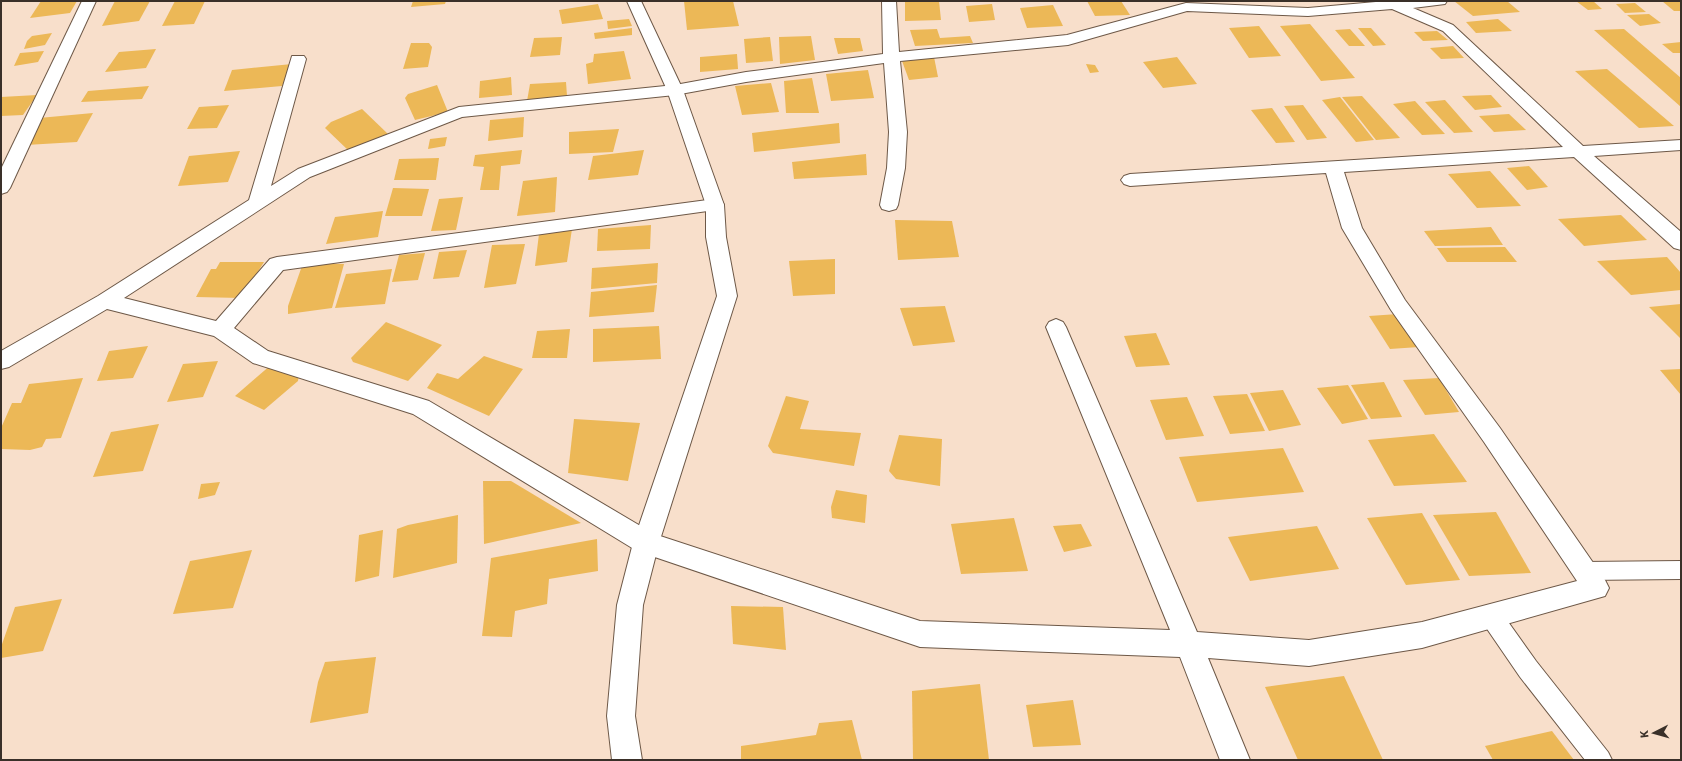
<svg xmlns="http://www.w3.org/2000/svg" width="1682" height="761" font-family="Commissioner,sans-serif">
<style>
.building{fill:#ecb857}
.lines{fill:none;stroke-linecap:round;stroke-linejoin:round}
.lane-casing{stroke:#6d5847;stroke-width:2}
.street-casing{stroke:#6d5847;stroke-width:2}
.secondary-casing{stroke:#6d5847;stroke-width:2}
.lane{fill:#fff;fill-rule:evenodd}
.street{fill:#fff;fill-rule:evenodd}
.secondary{fill:#fff;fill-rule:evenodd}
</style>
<rect width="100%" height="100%" fill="#f8dfcb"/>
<g class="building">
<polygon points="41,1 77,1 70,13 30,18"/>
<polygon points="115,1 150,1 139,21 102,26"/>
<polygon points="175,1 205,1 194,24 162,26"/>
<polygon points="413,1 446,1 445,4 411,7"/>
<polygon points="684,1 733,1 739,26 687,30"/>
<polygon points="905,1 939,1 941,20 905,21"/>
<polygon points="1087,1 1121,1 1130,15 1095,16"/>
<polygon points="1454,1 1507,1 1520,12 1473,16"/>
<polygon points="1576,1 1593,1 1602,9 1588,10"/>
<polygon points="1662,1 1681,1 1681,11 1674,11"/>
<polygon points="1635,3 1646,12 1625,13 1616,4"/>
<polygon points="598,4 603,19 562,24 559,10"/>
<polygon points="992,4 995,20 969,22 966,6"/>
<polygon points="1053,5 1063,26 1027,28 1020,8"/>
<polygon points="1649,14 1661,23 1640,26 1627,15"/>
<polygon points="629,19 632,26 608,29 607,21"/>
<polygon points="1498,19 1512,31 1476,33 1466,22"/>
<polygon points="1310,24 1355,78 1321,81 1280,26"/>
<polygon points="1259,26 1281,56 1249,58 1229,28"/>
<polygon points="632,28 632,35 595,39 594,33"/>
<polygon points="1358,28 1371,28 1386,45 1373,46"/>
<polygon points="937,29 940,38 970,36 973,43 915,46 910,30"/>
<polygon points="1350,29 1365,46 1349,46 1335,30"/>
<polygon points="1624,29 1681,78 1681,107 1594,30"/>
<polygon points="1437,31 1448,40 1423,41 1414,32"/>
<polygon points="52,33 45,45 24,49 27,41 32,36"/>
<polygon points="811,36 815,60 780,64 779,37"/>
<polygon points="562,37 560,55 530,57 534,38"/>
<polygon points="770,37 773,61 746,63 744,39"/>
<polygon points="834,38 860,38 863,51 838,54"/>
<polygon points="1681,42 1681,53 1673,53 1662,44"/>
<polygon points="411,43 429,43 432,47 428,67 403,69"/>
<polygon points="1453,46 1464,58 1441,59 1430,48"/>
<polygon points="156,49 146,68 105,72 119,52"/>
<polygon points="44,51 38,62 14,66 20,53"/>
<polygon points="624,51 631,79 588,84 586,64 593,62 594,54"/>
<polygon points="737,54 738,69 700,72 700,57"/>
<polygon points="934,57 938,77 909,80 902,61"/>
<polygon points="1177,57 1197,84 1163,88 1143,62"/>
<polygon points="292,64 282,86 224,91 232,70"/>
<polygon points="1086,64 1095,65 1099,72 1090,73"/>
<polygon points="1607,69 1674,126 1639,128 1575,71"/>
<polygon points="868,70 874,98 831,101 826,74"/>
<polygon points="511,77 512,95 479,98 480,81"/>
<polygon points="812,78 819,113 786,113 784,81"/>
<polygon points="566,82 567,96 527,101 530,84"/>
<polygon points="771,83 779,112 742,115 735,86"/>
<polygon points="437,85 448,112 415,120 405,98 408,94"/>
<polygon points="149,86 142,99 81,102 88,91"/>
<polygon points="37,95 23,115 1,116 1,97"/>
<polygon points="1491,95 1502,107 1475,110 1462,96"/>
<polygon points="1362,96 1400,138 1376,140 1342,97"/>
<polygon points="1340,97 1374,140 1356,142 1322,100"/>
<polygon points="1445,100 1473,132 1454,133 1425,102"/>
<polygon points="1415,101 1445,134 1422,135 1393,104"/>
<polygon points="229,105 217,128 187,129 199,107"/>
<polygon points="1303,105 1327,138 1307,140 1284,106"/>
<polygon points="1272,108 1295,142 1276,143 1251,110"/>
<polygon points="362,109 388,134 350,152 325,128 331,122"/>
<polygon points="93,113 77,142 26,145 39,118"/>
<polygon points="1509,114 1526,130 1494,132 1479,116"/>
<polygon points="524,117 523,137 488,141 490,120"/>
<polygon points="839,123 840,143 754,152 752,133"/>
<polygon points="619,129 613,152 569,154 569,132"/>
<polygon points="447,137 445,146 428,149 430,139"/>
<polygon points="522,150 520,164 501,166 499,190 480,190 484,167 473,166 475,155"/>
<polygon points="644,150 638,175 588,180 593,156"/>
<polygon points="240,151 228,182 178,186 189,156"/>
<polygon points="866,154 867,175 794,179 792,162"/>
<polygon points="439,158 436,180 394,180 399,159"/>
<polygon points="1529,166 1548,187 1527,190 1507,168"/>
<polygon points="1490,171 1521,206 1477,208 1448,174"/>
<polygon points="557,177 555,212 517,216 523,181"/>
<polygon points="393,188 429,189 422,216 385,216"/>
<polygon points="463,197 456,230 431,231 439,199"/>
<polygon points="383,211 378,237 326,244 335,217"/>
<polygon points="1621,215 1647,240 1584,246 1558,219"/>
<polygon points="895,220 952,221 959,257 898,260"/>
<polygon points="651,225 650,249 597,251 598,229"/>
<polygon points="1491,227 1503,245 1435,246 1424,231"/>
<polygon points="572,229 567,262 535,266 539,234"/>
<polygon points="525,244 516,284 484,288 492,245"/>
<polygon points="1505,247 1517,262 1447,262 1437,248"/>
<polygon points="467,250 459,277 433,279 439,252"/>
<polygon points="425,253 418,280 392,282 399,255"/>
<polygon points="1667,257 1681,273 1681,290 1631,295 1597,261"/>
<polygon points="835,259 835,294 793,296 789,261"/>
<polygon points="220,262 264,262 241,298 196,297 211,269 216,269"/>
<polygon points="303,263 344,264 332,308 288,314 288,306"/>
<polygon points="658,263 657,283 591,289 592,268"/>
<polygon points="392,269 385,304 335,308 346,274"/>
<polygon points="657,285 654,312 589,317 591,292"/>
<polygon points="1681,304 1681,339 1649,307"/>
<polygon points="945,306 955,342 913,346 900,308"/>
<polygon points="1398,314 1419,347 1390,349 1369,316"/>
<polygon points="386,322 442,345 408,381 353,362 351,358"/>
<polygon points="659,326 661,359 593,362 593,329"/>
<polygon points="570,329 567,358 532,358 537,331"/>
<polygon points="1156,333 1170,365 1136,367 1124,336"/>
<polygon points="148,346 133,378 97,381 109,351"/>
<polygon points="484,356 523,369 489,416 427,388 437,373 458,379"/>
<polygon points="218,361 203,397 167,402 183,364"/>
<polygon points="272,364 299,374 298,381 264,410 235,396"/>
<polygon points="1681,369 1681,395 1660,370"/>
<polygon points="83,378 61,438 46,439 42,447 30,450 1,449 1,428 12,403 21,403 29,384"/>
<polygon points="1439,378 1459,412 1425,415 1403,380"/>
<polygon points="1384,382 1402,417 1371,419 1351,385"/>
<polygon points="1348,385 1368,419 1342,424 1317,388"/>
<polygon points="1283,390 1301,425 1269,431 1250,393"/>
<polygon points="1247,394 1265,431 1230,434 1213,396"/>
<polygon points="786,396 809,401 800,429 861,433 854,466 773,453 768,446"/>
<polygon points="1187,397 1204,436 1166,440 1150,400"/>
<polygon points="574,419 640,423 628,481 568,473"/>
<polygon points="159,424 143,471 93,477 111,432"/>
<polygon points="1434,434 1467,482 1394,486 1368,440"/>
<polygon points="899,435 942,439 940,486 896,479 889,471"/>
<polygon points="1283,448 1304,492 1197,502 1179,457"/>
<polygon points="483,481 511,481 581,523 484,544"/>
<polygon points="220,482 215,495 198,499 201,484"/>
<polygon points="836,490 867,495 865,523 832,518 831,507"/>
<polygon points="1496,512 1531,573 1469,576 1433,515"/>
<polygon points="1422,513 1460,580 1406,585 1367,518"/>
<polygon points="458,515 457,563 393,578 397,529 408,525"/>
<polygon points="1014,518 1028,571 961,574 951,524"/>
<polygon points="1081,524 1092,546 1064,552 1053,526"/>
<polygon points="1317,526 1339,569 1250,581 1228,537"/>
<polygon points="383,530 379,576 355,582 359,535"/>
<polygon points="597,539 598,571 549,579 547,604 515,611 512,637 482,636 491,558"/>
<polygon points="252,550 233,608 173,614 190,561"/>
<polygon points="62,599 43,651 1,658 1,647 15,607"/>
<polygon points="731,606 783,607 786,650 733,644"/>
<polygon points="376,657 368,713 310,723 318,682 325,662"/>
<polygon points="1344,676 1383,760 1298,760 1265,687"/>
<polygon points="980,684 989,760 913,760 912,691"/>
<polygon points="1073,700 1081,745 1033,747 1026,705"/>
<polygon points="852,720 862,760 741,760 741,746 816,735 819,723"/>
<polygon points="1552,731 1574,760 1493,760 1485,746"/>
</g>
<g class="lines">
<g class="lane-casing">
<g id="lane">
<polygon points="1681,561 1681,579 1584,580 1577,578 1574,571 1577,564 1584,562"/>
<polygon points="1491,606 1499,609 1536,661 1608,752 1612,760 1585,760 1520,677 1483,623 1480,616 1483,609"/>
</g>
</g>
<g class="street-casing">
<g id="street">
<polygon points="82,1 96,1 10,188 7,192 1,194 1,169"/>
<path d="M882,1H896L899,52L1067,35L1186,3L1308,8L1387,1H1447L1445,4L1413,8L1453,25L1583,146L1681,140V150L1594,156L1681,232V250L1674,248L1574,157L1344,172L1362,228L1405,300L1500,428L1605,580L1609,588L1605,596L1422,648L1309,666L1208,658L1250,760H1220L1180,657L920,647L637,551L413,414L253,363L214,336L107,309L9,367L1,369V351L98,296L249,200L292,56H304L306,59L271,186L298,169L459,107L675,85L746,72L883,54ZM1392,9L1443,31L1563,147L1130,174L1124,176L1121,180L1124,184L1130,186L1326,173L1342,228L1391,310L1484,442L1577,581L1422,622L1309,640L1197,632L1066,327L1063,322L1056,319L1049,322L1046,327L1170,630L920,621L654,534L429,401L268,351L234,328L283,270L722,209L724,205L722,201L715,199L277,257L270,259L216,321L124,298L310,177L462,117L675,95L746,82L884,63L889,132L887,168L880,205L882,209L889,211L896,209L898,205L905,168L907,132L900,61L1068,45L1187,11L1308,16Z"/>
</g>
</g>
<g class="secondary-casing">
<polygon id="secondary" points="627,1 641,1 683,90 724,205 726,237 737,296 659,543 643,605 635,716 642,760 612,760 607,716 617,605 633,543 717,296 706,237 706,205 667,90"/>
</g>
<use href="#lane" class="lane"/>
<use href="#street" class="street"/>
<use href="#secondary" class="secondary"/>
</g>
<rect width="1682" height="761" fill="none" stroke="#3a3029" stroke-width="4"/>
<g transform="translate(1654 733) rotate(264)" stroke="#f8dfcb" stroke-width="3" paint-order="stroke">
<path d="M0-3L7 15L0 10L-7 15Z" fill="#3a3029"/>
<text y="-6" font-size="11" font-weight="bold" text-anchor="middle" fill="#3a3029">K</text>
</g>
</svg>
